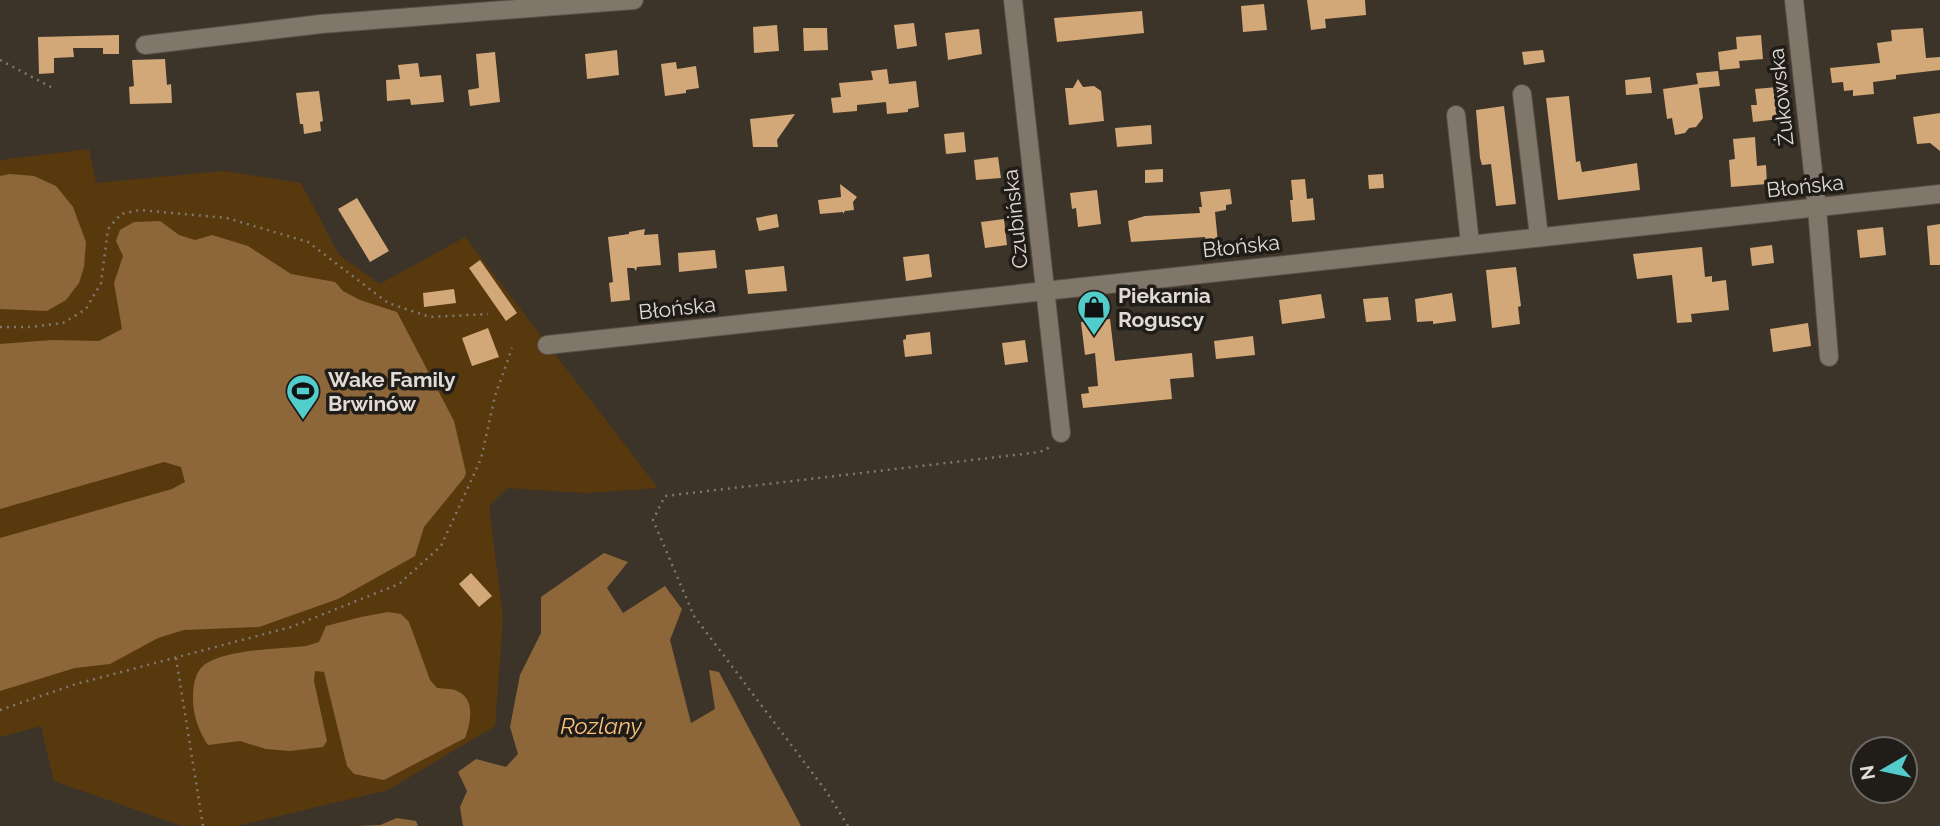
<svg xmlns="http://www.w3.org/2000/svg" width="1940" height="826" font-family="Raleway,sans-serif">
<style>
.green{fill:#58390e}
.water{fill:#8d6739}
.building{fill:#d2a879}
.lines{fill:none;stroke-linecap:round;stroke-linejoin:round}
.minor-casing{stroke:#595148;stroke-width:20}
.path{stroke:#80786f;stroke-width:2.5;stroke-dasharray:2 5;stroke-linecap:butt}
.minor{stroke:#80766a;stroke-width:18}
.labels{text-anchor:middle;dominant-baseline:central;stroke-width:7;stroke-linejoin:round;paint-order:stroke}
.street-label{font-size:21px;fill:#e0dbd4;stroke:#201c17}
.poi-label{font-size:21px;font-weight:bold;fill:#e0dbd4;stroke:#201c17;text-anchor:start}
.water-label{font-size:23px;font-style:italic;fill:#fbc17c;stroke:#201c17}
</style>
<rect width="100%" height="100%" fill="#3d3429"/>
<polygon class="green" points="89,149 96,183 223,171 301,183 339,255 380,284 465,237 658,488 587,493 507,488 489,506 503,617 495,726 388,790 237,826 182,826 54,781 41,726 0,737 0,160"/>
<g class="water">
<polygon points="10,174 34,176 56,186 73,207 86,242 84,267 79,283 66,300 47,311 0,309 0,176"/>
<polygon points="160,221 179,235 195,240 212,235 248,246 291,274 335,282 343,291 360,300 397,312 454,421 466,473 464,478 424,527 415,556 338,599 259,627 184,630 158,638 110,664 75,668 0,691 0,538 172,489 185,482 181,467 164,462 0,509 0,344 52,340 99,341 122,329 114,283 123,256 116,241 120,230 134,222"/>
<polygon points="604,553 628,562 607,588 623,613 665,586 682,609 670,640 691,723 715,709 709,670 719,672 801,826 463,826 460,807 467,791 458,772 476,759 506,767 518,754 510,727 520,675 541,633 541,597"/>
<path d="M388,612L401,614L409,622L430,680L437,688C444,689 453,688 459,692C476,701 470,724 465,738L384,780L354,774L347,766L324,672L315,671L314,681L327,741L323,747L290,751L266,749L240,741L208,745C199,732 193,715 193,699C193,689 194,676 201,668C218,649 281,649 306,646L319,642L326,626L361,617Z"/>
<polygon points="397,818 416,821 418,826 358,826 380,825"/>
</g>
<g class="building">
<polygon points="1307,0 1365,0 1366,15 1325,19 1326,28 1311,30"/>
<polygon points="1264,4 1267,30 1243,32 1241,6"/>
<polygon points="1142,11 1144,33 1057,42 1054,18"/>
<polygon points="914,23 917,46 897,49 894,25"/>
<polygon points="777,25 779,51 754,53 753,27"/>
<polygon points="803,28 827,28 828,50 804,51"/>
<polygon points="1923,28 1926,58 1940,57 1940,70 1896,75 1896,79 1873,82 1874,94 1853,96 1853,90 1844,91 1843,82 1832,83 1830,68 1880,63 1877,43 1892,41 1891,30"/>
<polygon points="979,29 982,54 948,60 945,33"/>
<polygon points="119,35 119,54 103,54 103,48 73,48 74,57 54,58 54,73 39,74 38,37"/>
<polygon points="1761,35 1763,59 1739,61 1740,68 1720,70 1718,52 1737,49 1736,37"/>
<polygon points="617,50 619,75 587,79 585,54"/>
<polygon points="1543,50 1545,62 1524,65 1522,52"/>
<polygon points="495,52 500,102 470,106 468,90 479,88 476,54"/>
<polygon points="165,59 167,85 171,84 172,103 130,104 129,87 134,86 132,60"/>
<polygon points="676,62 677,69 696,66 699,88 686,90 686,93 665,96 661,64"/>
<polygon points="418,63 420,77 441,75 444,102 411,105 410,99 387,101 386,80 400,79 398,65"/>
<polygon points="887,69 889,84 916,81 919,107 908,109 908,112 887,114 886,102 857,105 857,111 833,113 831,98 841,97 839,83 873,80 871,71"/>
<polygon points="1718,71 1720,86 1699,88 1703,118 1696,127 1689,128 1685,133 1675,135 1672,118 1667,119 1663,89 1698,84 1696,73"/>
<polygon points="1650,77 1652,93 1626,95 1625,80"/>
<polygon points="1078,79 1083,87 1094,86 1101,91 1104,121 1069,125 1065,88 1073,88"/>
<polygon points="1777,87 1779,119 1753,122 1751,105 1757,105 1755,89"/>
<polygon points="319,91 323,121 320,122 321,131 304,134 303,124 300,124 296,93"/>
<polygon points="1569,96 1576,162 1580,161 1582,172 1637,163 1640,190 1558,200 1546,98"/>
<polygon points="1504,106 1516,204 1496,206 1491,164 1482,165 1480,158 1476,110"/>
<polygon points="1940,113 1940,151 1930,143 1917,144 1913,117"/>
<polygon points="795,114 777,140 778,147 753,147 750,119"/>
<polygon points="1151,125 1152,144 1117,147 1115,128"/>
<polygon points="964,132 966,152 946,154 944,134"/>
<polygon points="1755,137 1757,166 1766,165 1767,184 1731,187 1729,160 1735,159 1733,139"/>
<polygon points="998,157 1001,178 976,180 974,160"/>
<polygon points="1163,169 1163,182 1145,183 1145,170"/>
<polygon points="1383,174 1384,188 1369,189 1368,175"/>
<polygon points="1305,179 1307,199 1313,198 1315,220 1292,222 1290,200 1293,200 1291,180"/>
<polygon points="840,184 857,197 853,202 854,210 845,211 843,214 843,212 820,214 818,200 841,197"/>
<polygon points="1230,189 1232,204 1226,205 1226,210 1215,212 1218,243 1206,244 1205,237 1131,242 1128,221 1145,216 1200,213 1199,207 1202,207 1200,192"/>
<polygon points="1097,190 1101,224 1078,227 1076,208 1072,209 1070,193"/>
<polygon points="357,198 389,251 370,262 338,209"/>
<polygon points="777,214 779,227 759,231 756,218"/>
<polygon points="1004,219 1007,245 985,248 981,222"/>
<polygon points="1940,224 1940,265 1930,265 1927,226"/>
<polygon points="1883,227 1886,255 1860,258 1857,230"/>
<polygon points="645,229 644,235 658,234 661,265 637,267 636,271 634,268 627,268 630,300 611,302 609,283 613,282 608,237 629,234 629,232"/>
<polygon points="1772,245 1774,263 1752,266 1750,248"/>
<polygon points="1702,247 1705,277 1712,276 1712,282 1726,280 1729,310 1691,314 1692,322 1677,323 1672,275 1637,279 1633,254"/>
<polygon points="715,250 717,268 679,272 678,253"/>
<polygon points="929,254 932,277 906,281 903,257"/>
<polygon points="480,260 517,313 506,321 469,268"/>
<polygon points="784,266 787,291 748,294 745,270"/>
<polygon points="1516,267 1521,306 1518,307 1520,324 1492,328 1486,270"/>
<polygon points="454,289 456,303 424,307 423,293"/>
<polygon points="1452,293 1456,321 1433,324 1433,321 1417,322 1415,299"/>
<polygon points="1321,294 1325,318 1282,324 1279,300"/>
<polygon points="1388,297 1391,320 1366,322 1363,299"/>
<polygon points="1110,319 1115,361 1192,353 1194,377 1170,379 1172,399 1083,408 1081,394 1089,393 1088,387 1098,386 1095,353 1085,355 1081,322"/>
<polygon points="1808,323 1811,346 1773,352 1770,329"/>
<polygon points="488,328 499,357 472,366 462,338"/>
<polygon points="930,332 932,354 905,357 903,340 906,339 906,335"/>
<polygon points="1253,336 1255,355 1216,359 1214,341"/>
<polygon points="1025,340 1028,362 1005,365 1002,343"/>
<polygon points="471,573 492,596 479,607 459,584"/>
</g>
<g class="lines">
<g class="minor-casing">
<g id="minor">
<polyline points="1013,0 1061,433"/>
<polyline points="1794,0 1817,208 1829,357"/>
<polyline points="145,45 321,24 634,0"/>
<polyline points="1522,94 1539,236"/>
<polyline points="1456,115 1470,243"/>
<polyline points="547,345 1940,194"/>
</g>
</g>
<g class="path">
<polyline points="0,60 51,87"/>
<polyline points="0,327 30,327 63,323 86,309 101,283 108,229 121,214 140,210 227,218 308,242 388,303 430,317 488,314"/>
<polyline points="176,658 203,826"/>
<polyline points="0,710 76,684 291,627 399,584 441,546 481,459 495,396 512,348"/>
<polyline points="848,826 826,791 694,616 653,520 665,496 1040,452 1050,447"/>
</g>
<use href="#minor" class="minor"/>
</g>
<defs>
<g id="shop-pin" transform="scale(1.75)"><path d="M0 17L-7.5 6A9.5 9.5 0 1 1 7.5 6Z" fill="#52cdcc" stroke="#201c17"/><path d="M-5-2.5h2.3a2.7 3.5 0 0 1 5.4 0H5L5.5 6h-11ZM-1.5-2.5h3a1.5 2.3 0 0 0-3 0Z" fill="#111"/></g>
<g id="stadium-pin" transform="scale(1.75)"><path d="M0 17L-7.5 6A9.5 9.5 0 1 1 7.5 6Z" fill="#52cdcc" stroke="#201c17"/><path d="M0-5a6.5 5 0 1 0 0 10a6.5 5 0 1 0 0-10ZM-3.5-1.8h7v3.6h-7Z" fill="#111"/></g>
</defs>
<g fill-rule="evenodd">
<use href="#shop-pin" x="1094" y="307"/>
<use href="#stadium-pin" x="303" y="391"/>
</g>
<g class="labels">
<g class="street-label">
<text transform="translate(1781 97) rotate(-96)">Żukowska</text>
<text transform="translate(1805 186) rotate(-6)">Błońska</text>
<text transform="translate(1015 219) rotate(-96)">Czubińska</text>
<text transform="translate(1241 246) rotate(-6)">Błońska</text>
<text transform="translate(677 308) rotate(-6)">Błońska</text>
</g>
<g class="poi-label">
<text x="1118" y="295">Piekarnia<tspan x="1118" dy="24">Roguscy</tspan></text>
<text x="328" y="379">Wake Family<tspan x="328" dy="24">Brwinów</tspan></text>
</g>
<g class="water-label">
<text x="601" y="725">Rozlany</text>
</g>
</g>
<g transform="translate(1884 770) rotate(261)"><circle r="33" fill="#201c17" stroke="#6d6863" stroke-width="2"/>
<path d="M0-5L12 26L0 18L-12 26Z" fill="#52cdcc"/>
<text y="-10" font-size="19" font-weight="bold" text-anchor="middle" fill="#e0dbd4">N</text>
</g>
</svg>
